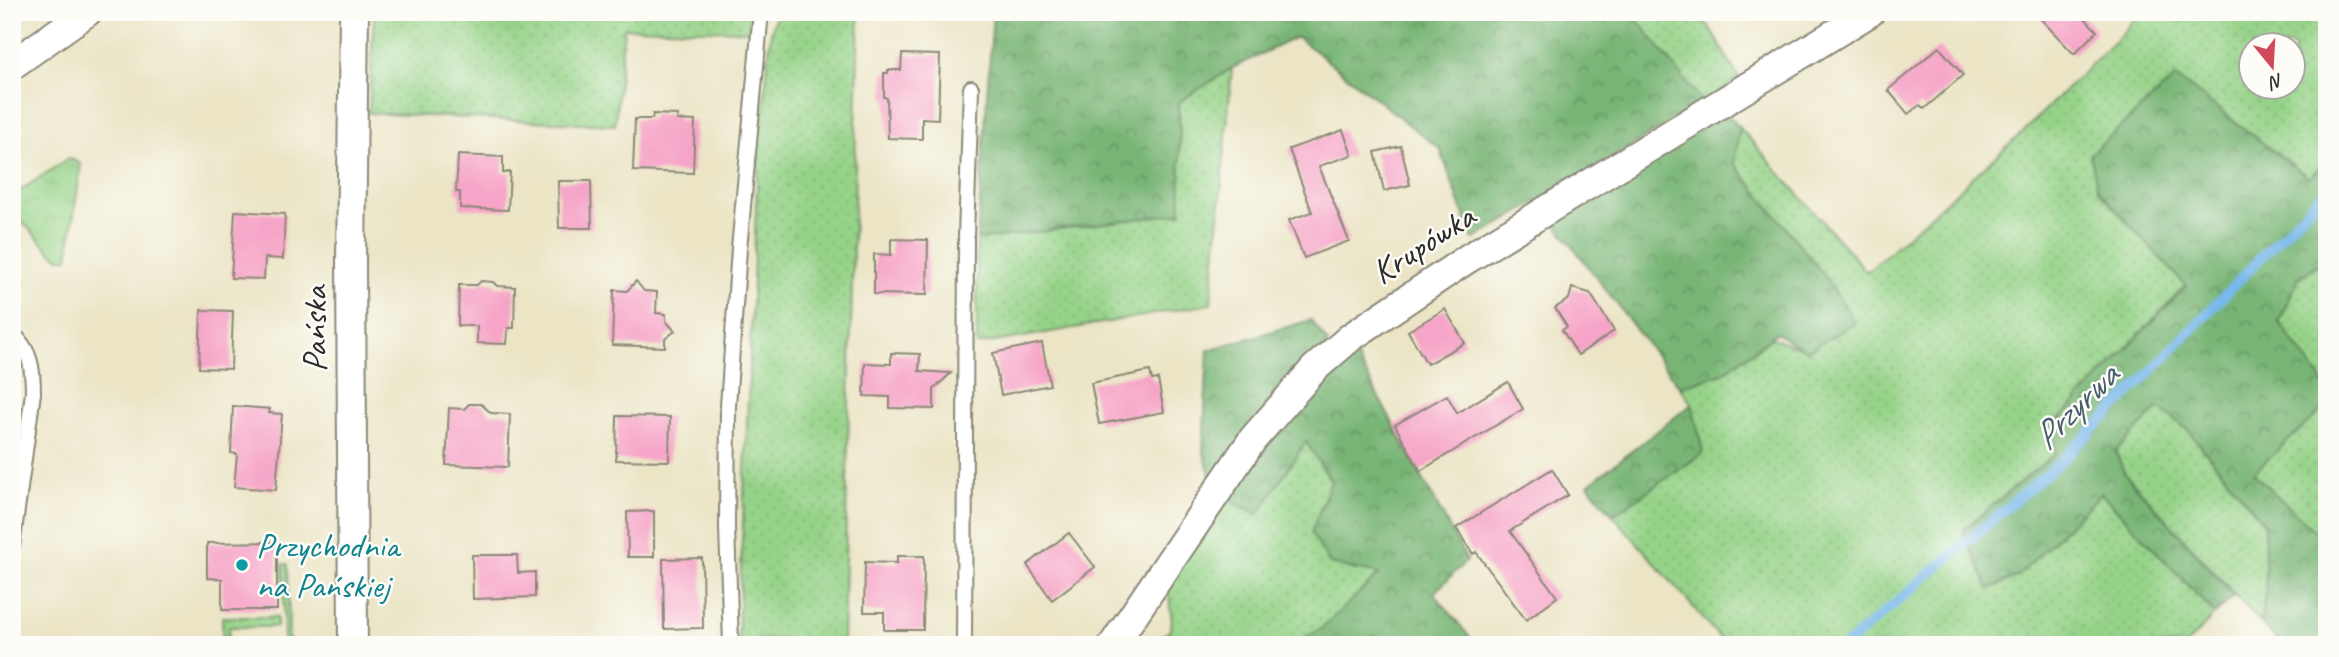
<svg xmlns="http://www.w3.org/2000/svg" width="2339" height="657" font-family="Caveat,sans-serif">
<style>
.grass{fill:url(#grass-dots);stroke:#607f5a;stroke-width:2;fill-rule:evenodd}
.forest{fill:url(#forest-crowns);stroke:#527050;stroke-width:2}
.park{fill:url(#park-tufts);stroke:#607f5a;stroke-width:2}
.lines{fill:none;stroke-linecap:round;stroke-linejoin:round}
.stream{stroke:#78b8ec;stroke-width:10}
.building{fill:#f6a4c7}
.lane-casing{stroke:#8b8878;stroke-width:18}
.street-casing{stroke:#8b8878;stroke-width:32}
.lane{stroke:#fff;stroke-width:14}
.street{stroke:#fff;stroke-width:28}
.culture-dot{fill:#0f9aa8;stroke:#fdfcf7;stroke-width:2.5}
.labels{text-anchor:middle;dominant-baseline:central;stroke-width:5;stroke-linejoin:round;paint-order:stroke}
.street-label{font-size:35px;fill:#2b2b2b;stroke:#fdfcf7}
.culture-label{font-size:35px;fill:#0d838f;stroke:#fdfcf7;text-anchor:start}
.water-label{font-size:37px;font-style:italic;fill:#465c6f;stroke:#fdfcf7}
</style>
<defs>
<pattern id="grass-dots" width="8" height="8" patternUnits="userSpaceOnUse" patternTransform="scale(1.75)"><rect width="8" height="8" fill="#96d389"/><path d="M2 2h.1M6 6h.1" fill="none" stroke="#81b576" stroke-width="1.8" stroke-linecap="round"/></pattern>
<pattern id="forest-crowns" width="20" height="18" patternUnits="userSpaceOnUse" patternTransform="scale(1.75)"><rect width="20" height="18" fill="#78b575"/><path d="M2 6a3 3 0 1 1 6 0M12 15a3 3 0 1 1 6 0" fill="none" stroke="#639360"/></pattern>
<pattern id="park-tufts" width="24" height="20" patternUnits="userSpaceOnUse" patternTransform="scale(1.75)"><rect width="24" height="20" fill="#96d389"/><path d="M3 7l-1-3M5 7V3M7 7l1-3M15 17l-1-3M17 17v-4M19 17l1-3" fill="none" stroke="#81b576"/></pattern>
</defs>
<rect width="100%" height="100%" fill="#fdfcf7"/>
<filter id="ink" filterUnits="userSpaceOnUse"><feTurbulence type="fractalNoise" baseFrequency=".0143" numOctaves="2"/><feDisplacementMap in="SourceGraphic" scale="14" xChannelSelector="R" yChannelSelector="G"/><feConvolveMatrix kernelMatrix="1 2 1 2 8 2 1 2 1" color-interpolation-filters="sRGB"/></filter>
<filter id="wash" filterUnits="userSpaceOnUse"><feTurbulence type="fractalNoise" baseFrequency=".00686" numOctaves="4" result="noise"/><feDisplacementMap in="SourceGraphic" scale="28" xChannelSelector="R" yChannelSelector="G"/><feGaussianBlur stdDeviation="1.57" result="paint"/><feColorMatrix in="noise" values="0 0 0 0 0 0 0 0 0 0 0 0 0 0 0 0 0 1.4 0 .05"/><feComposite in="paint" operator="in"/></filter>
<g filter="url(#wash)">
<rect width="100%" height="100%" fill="#ebe5c6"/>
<g class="grass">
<polygon points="374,12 750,12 749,31 624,28 615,125 369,113"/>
<polygon points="777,12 859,12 843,640 738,639 758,162 771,32"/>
<polygon points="1631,12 1700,12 1739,78 1703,103"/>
<path d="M2140,12H2327V160L2309,178L2176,77L2098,190L2186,285L2053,426L2056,453L1963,530L1990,589L2018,576L2101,493L2215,614L2186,645H1726L1613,515L1703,453L1692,404L1680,387L1725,372L1772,338L1807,350L1854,323L1827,279L1733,163L1740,128L1867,272L2022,133L2122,34ZM2252,46H2294V88H2252Z"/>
<polygon points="1232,68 1211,304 977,345 977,240 1181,213 1179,102"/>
<polygon points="2327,257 2327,388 2279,322 2298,279"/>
<polygon points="2327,405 2327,543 2253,473"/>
<polygon points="2159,407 2187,429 2264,523 2266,586 2261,623 2124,473 2116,450"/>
<polygon points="1306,441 1331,481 1312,533 1330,564 1380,574 1322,628 1293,645 1143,645 1169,632 1172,620 1167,583 1224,498 1258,514"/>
<polygon points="283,564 288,564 289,645 284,645"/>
<polygon points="222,617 277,617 277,627 229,627 229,645 223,645"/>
</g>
<g class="forest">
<polygon points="993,12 1631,12 1703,103 1473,240 1440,149 1297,37 1232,68 1179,102 1181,213 977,240"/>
<polygon points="2176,77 2309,178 2327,160 2327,257 2298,279 2279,322 2327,388 2327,405 2253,473 2327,543 2327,645 2281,645 2261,623 2266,586 2264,523 2187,429 2159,408 2116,451 2124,473 2234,596 2215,614 2101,493 2018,576 1989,589 1963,530 2056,453 2053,426 2186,286 2098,190 2090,154"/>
<polygon points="1726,113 1740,128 1734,163 1827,279 1855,323 1807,351 1776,333 1725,372 1680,387 1555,223"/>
<polygon points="1311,320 1328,343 1211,478 1203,450 1208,350"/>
<polygon points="1346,351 1355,354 1467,560 1434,593 1472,640 1471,645 1293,645 1322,628 1379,574 1330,564 1311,533 1331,481 1306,442 1258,514 1224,498 1333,370"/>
<polygon points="1692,404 1703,453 1613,515 1588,485"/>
</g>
<polygon class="park" points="69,158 81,164 68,258 60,258 53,254 12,211 12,196"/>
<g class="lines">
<polyline class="stream" points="1846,645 2058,464 2138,385 2327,189"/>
</g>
<g id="blocks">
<g class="building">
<polygon points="2034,12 2079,12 2097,31 2074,54"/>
<polygon points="1939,47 1963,75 1924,109 1920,105 1908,114 1888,90"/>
<polygon points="902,54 940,55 938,119 922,118 922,139 888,138 887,98 884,97 884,73 888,73 888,70 901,70"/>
<polygon points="653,114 678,115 677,120 695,121 693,173 633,171 635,119 652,119"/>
<polygon points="1343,130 1352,155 1319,166 1349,241 1304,258 1289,220 1312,212 1289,149"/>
<polygon points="1401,146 1410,185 1384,191 1375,152"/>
<polygon points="458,155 503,157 503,173 510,172 508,210 460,208 460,192 456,192"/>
<polygon points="558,181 591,181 592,228 559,228"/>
<polygon points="235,211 285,214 283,259 265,258 264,279 231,278"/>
<polygon points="891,239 928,240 927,295 874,294 874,254 891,255"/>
<polygon points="481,281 493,282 497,286 515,287 514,328 508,328 507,344 477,343 477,326 458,326 459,285 477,285"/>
<polygon points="636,281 644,291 657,292 656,313 666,314 666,321 675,331 665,339 665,347 612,345 614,290 627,291"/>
<polygon points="1572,288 1590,293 1614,331 1578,355 1562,330 1567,327 1555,308 1569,299"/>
<polygon points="1445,309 1465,343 1427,364 1408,331"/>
<polygon points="201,310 233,311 231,369 199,368"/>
<polygon points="1042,343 1050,385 1001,395 993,353"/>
<polygon points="891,353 920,354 919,371 951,373 934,389 934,409 890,408 890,397 864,396 865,363 891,364"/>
<polygon points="1150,371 1152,380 1158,379 1164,412 1099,424 1091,383"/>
<polygon points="1508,382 1523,409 1420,471 1395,425 1447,395 1457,413"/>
<polygon points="469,404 481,404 491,413 510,414 508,467 446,465 449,408 464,409"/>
<polygon points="233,406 270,409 269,413 282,414 276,490 234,487 237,454 231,453"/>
<polygon points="617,416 670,417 669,461 616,460"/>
<polygon points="1552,469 1568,495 1510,531 1557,597 1526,620 1476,552 1473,554 1456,528"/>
<polygon points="654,511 654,557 628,557 627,512"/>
<polygon points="1069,533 1095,567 1052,600 1027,565"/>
<polygon points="277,542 277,610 222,610 222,579 207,578 207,543"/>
<polygon points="472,555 517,555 518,573 535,572 535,597 473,599"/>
<polygon points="897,556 924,556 923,630 884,630 884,612 864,612 865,562 897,563"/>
<polygon points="702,558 703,628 664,629 663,559"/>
</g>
</g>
</g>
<g filter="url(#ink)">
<use href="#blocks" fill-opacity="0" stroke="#8b8878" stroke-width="2"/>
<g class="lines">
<g class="lane-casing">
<g id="lane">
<path d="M12,333C31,350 33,369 33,393L12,546"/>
<polyline points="731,645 727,527 728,406 739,249 761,12"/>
<polyline points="964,645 966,236 971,88"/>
</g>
</g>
<g class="street-casing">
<g id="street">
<polyline points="12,65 87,12"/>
<polyline points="353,645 351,259 354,12"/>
<polyline points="1113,645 1253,439 1315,368 1351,337 1467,259 1870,12"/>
</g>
</g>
<use href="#lane" class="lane"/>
<use href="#street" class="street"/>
</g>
</g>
<circle class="culture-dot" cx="242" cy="565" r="7"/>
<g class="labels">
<g class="street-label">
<text transform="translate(1423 244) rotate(-33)">Krupówka</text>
<text transform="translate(314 329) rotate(-90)">Pańska</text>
</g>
<g class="culture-label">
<text x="256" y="545">Przychodnia<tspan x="256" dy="40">na Pańskiej</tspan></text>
</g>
<g class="water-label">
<text transform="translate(2075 406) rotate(-45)">Przyrwa</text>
</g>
</g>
<rect width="2339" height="657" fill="none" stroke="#fdfcf7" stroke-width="42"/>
<g transform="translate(2272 66) rotate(162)"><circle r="33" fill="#fdfcf7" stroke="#a9a8a5" stroke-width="2"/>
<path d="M0-5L12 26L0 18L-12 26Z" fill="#d1495b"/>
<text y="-10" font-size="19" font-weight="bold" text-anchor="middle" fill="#2b2b2b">N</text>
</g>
</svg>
